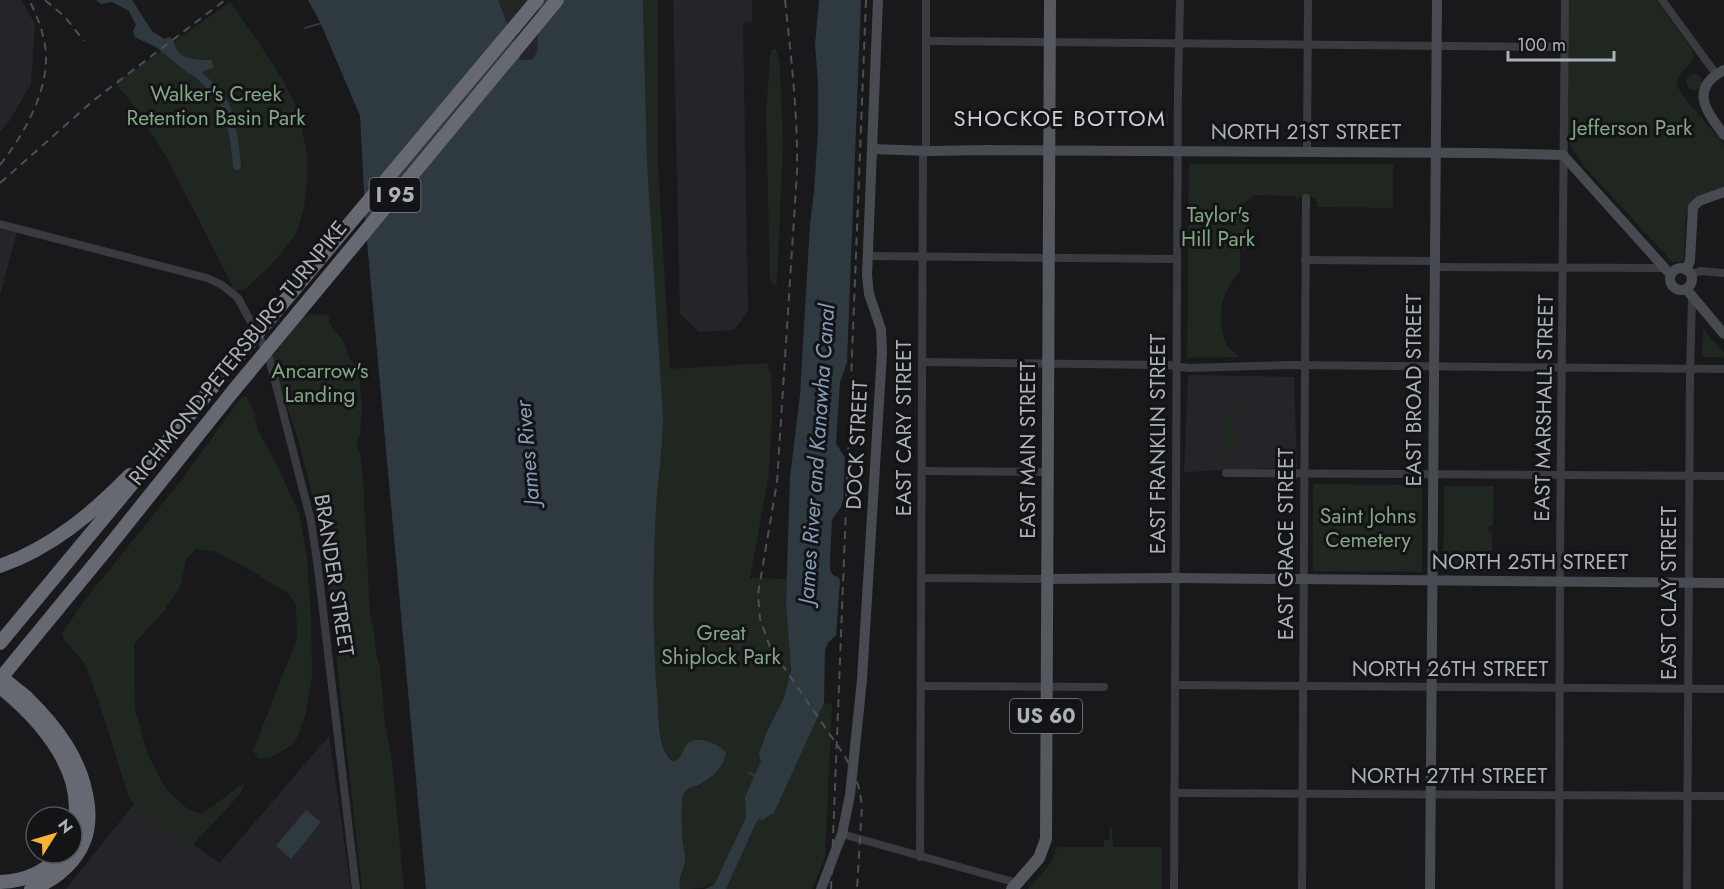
<svg xmlns="http://www.w3.org/2000/svg" width="1724" height="889" font-family="Jost,sans-serif">
<style>
.built{fill:#252529}
.green{fill:#1f2720}
.water{fill:#2f3940}
.lines{fill:none;stroke-linecap:round;stroke-linejoin:round}
.stream{stroke:#2f3940;stroke-width:2}
.canal{stroke:#2f3940;stroke-width:8}
.street{stroke:#3a3b41;stroke-width:8}
.secondary{stroke:#484a51;stroke-width:10}
.primary{stroke:#565860;stroke-width:12}
.highway{stroke:#666972;stroke-width:14}
.rail{stroke:#4d4f56;stroke-width:2;stroke-dasharray:8 6;stroke-linecap:butt}
.highway-bridge{stroke:#666972;stroke-width:14}
.labels{text-anchor:middle;dominant-baseline:central;stroke-width:6;stroke-linejoin:round;paint-order:stroke}
.shield{fill:#141417;stroke:#7e828a;stroke-width:1.5}
.shield-label{font-size:20px;font-weight:bold;fill:#abb1bb}
.park-label{font-size:21px;fill:#82a784;stroke:#141417}
.street-label{font-size:21px;fill:#abb1bb;stroke:#141417}
.neighbourhood-label{font-size:22px;letter-spacing:1.5px;fill:#cdd0d7;stroke:#141417}
.water-label{font-size:22px;font-style:italic;fill:#829fb7;stroke:#141417}
</style>
<rect width="100%" height="100%" fill="#19191c"/>
<g class="built">
<polygon points="0,0 21,0 35,24 31,84 10,120 0,132"/>
<polygon points="498,0 540,0 537,52 533,60 521,60"/>
<polygon points="673,0 752,0 752,21 743,23 748,312 734,330 699,332 680,314"/>
<polygon points="0,229 17,232 0,295"/>
<polygon points="1188,375 1294,377 1297,467 1184,472"/>
<polygon points="329,736 351,889 66,889 134,804 220,863"/>
</g>
<g class="green">
<path d="M498,0H529C518,12 506,17 498,0Z"/>
<path d="M643,0H658V165L670,369L767,363L771,374L772,412L769,473L750,578L787,579C786,595 786,610 787,625C789,650 794,675 784,698C776,718 756,739 761,761L746,817L716,881C708,889 692,889 680,889C678,879 683,872 685,862C686,857 684,849 683,844C682,834 680,800 684,793C688,787 694,787 700,784C712,778 724,767 726,754C716,745 709,741 696,740L677,761C659,762 659,718 658,705C652,639 653,573 656,508C658,477 663,447 663,416L647,160Z"/>
<path d="M1565,0H1656L1693,51C1697,68 1672,71 1678,87C1682,98 1708,124 1716,135C1719,138 1723,142 1724,146C1724,160 1724,175 1724,189L1690,207L1686,215L1684,258L1680,262H1672L1585,167L1573,150L1564,130Z"/>
<polygon points="230,2 261,46 284,82 298,110 307,155 307,181 304,208 297,232 293,238 271,265 245,289 235,291 168,160 136,109 116,83"/>
<polygon points="772,49 776,49 780,65 783,145 777,282 774,286 770,279 766,114 770,56"/>
<circle cx="1694" cy="82" r="8"/>
<rect x="1136" y="113" width="32" height="12"/>
<path d="M1189,164H1393V208L1317,207V201L1307,194L1301,196L1296,201L1295,196L1255,195L1240,206L1247,212L1246,250L1240,249V271C1225,289 1218,306 1222,329C1223,335 1225,343 1229,348C1232,351 1237,354 1240,357L1187,358Z"/>
<path d="M311,314L329,315C328,329 339,333 345,344C347,348 347,353 349,358C353,363 357,367 359,374L362,407L360,434L357,441V448L360,454L363,479L370,613L375,639L376,652L380,668L385,723L392,761L404,889H362L323,537L298,439L271,358L303,316Z"/>
<polygon points="1703,329 1724,353 1724,357 1702,357"/>
<polygon points="246,396 254,412 258,431 275,461 299,513 307,557 311,618 312,677 305,716 295,743 272,757 259,759 253,751 297,638 296,605 288,593 250,570 214,551 196,549 186,560 181,585 164,611 134,644 135,710 148,755 166,789 189,810 202,814 244,783 241,793 190,848 139,811 128,795 99,702 85,664 64,640 62,633 85,600 183,478 239,400"/>
<path d="M1236,397L1237,402L1232,418L1237,447L1231,454L1225,456C1216,441 1224,408 1236,397Z"/>
<polygon points="1313,484 1422,485 1422,572 1313,571"/>
<polygon points="1444,486 1494,486 1493,526 1489,526 1488,532 1492,533 1491,572 1443,571"/>
<polygon points="824,703 832,704 825,858 812,889 726,889 757,821 814,725"/>
<polygon points="1110,827 1112,827 1113,847 1162,847 1162,889 1028,889 1049,865 1058,847 1104,847 1104,840 1109,840"/>
</g>
<g class="water">
<path d="M96,0H132L152,31L164,39L170,37C175,42 174,45 177,50C182,60 202,60 211,60L214,67L200,73L189,74L156,47L135,37L133,31L136,25L129,11L112,2L101,4Z"/>
<path d="M308,0H498L521,60H532L537,52L540,0H643L647,160L663,416C663,447 658,477 656,508C653,573 652,639 658,705C659,722 658,749 672,761C683,760 681,751 687,744C698,734 719,744 726,753C724,767 712,778 700,784C695,787 688,787 684,793C680,800 682,834 683,844C684,849 686,857 685,862C683,872 678,879 680,889H426L366,230L360,116L321,24Z"/>
<polygon points="819,0 861,0 847,363 840,382 836,443 845,458 843,500 841,507 832,520 830,559 830,571 834,576 838,577 840,580 836,635 828,643 825,650 824,703 774,813 762,820 759,819 757,821 726,889 705,889 713,885 716,881 746,817 745,797 761,761 759,754 765,735 784,698 791,671 786,605 790,477 800,395 810,224 814,192 818,130 818,83 815,45"/>
<polygon points="306,810 321,822 291,859 276,846"/>
</g>
<g class="lines">
<g class="stream">
<polyline points="305,28 322,23"/>
<polyline points="749,773 755,776"/>
</g>
<path class="canal" d="M189,67C201,76 218,92 225,105C233,124 235,147 237,166"/>
<g class="street">
<polyline points="1662,0 1716,74"/>
<polyline points="926,41 1564,47"/>
<polyline points="1307,152 1308,0"/>
<polyline points="0,224 207,278 222,285 238,298 268,354 311,521 318,568 356,889"/>
<polyline points="868,256 1177,259"/>
<polyline points="1305,260 1435,261"/>
<polyline points="1435,267 1664,268"/>
<polyline points="1690,275 1701,271 1724,273"/>
<polyline points="922,362 1168,365 1188,368 1290,365 1724,369"/>
<polyline points="922,471 1048,472"/>
<polyline points="1226,473 1724,476"/>
<polyline points="921,578 1048,579"/>
<polyline points="1176,685 1724,689"/>
<polyline points="921,686 1104,687"/>
<polyline points="1174,793 1724,796"/>
<polyline points="842,834 1017,883"/>
<polyline points="920,857 923,156 926,144 926,0"/>
<polyline points="1174,889 1178,89 1180,0"/>
<polyline points="1302,889 1306,198"/>
<polyline points="1559,889 1560,558 1565,0"/>
<polyline points="1687,889 1690,375 1692,297"/>
</g>
<g class="secondary">
<path d="M1724,70C1688,89 1707,112 1724,135"/>
<polyline points="872,149 930,151 987,150 1480,153 1563,155 1670,274"/>
<circle cx="1681" cy="279" r="11"/>
<polyline points="1686,270 1690,261 1693,207 1699,201 1724,192"/>
<polyline points="1687,290 1724,334"/>
<polyline points="1048,579 1176,578 1724,583"/>
<polyline points="821,889 842,834 850,795 862,680 882,352 881,329 869,294 867,275 878,0"/>
<polyline points="1430,889 1437,0"/>
</g>
<polyline class="primary" points="1012,889 1039,858 1046,839 1050,0"/>
<g class="highway">
<path d="M0,566C51,548 93,513 130,475"/>
<polyline points="0,643 220,378"/>
<polyline points="0,679 106,550 234,390"/>
<path d="M0,687C41,720 90,775 72,832"/>
<path d="M26,697C57,727 83,761 88,806C90,828 86,844 72,861C60,875 48,883 31,889"/>
<path d="M0,882C25,881 46,873 61,853"/>
</g>
<g class="rail">
<polyline points="45,0 65,17 84,41"/>
<path d="M785,0C791,57 798,114 797,172L777,482L758,594L760,619L770,647L844,755L853,771L859,788L862,806L857,889"/>
<path d="M0,165C22,137 44,99 46,63C47,41 39,19 29,0"/>
<polyline points="0,183 94,100 225,0"/>
<polyline points="831,889 866,0"/>
</g>
<g class="highway-bridge">
<polyline points="220,378 537,0"/>
<polyline points="234,390 557,0"/>
<polyline points="0,676 26,697"/>
</g>
</g>
<g class="labels">
<g class="shield">
<rect x="369.5" y="178" width="51" height="34" rx="4.5"/>
<rect x="1010" y="699" width="72" height="34" rx="4.5"/>
</g>
<g class="shield-label">
<text x="395" y="195">I 95</text>
<text x="1046" y="716">US 60</text>
</g>
<g class="park-label">
<text x="216" y="94">Walker's Creek<tspan x="216" dy="24">Retention Basin Park</tspan></text>
<text x="1632" y="128">Jefferson Park</text>
<text x="1218" y="215">Taylor's<tspan x="1218" dy="24">Hill Park</tspan></text>
<text x="320" y="371">Ancarrow's<tspan x="320" dy="24">Landing</tspan></text>
<text x="1368" y="516">Saint Johns<tspan x="1368" dy="24">Cemetery</tspan></text>
<text x="721" y="633">Great<tspan x="721" dy="24">Shiplock Park</tspan></text>
</g>
<g class="street-label">
<text x="1306" y="132">NORTH 21ST STREET</text>
<text transform="translate(238 353) rotate(-51)">RICHMOND-PETERSBURG TURNPIKE</text>
<text transform="translate(1414 390) rotate(-90)">EAST BROAD STREET</text>
<text transform="translate(1544 408) rotate(-89)">EAST MARSHALL STREET</text>
<text transform="translate(904 428) rotate(-90)">EAST CARY STREET</text>
<text transform="translate(1158 444) rotate(-90)">EAST FRANKLIN STREET</text>
<text transform="translate(857 445) rotate(-87)">DOCK STREET</text>
<text transform="translate(1028 450) rotate(-90)">EAST MAIN STREET</text>
<text transform="translate(1286 544) rotate(-90)">EAST GRACE STREET</text>
<text x="1530" y="562">NORTH 25TH STREET</text>
<text transform="translate(334 575) rotate(81)">BRANDER STREET</text>
<text transform="translate(1669 593) rotate(-90)">EAST CLAY STREET</text>
<text x="1450" y="669">NORTH 26TH STREET</text>
<text x="1449" y="776">NORTH 27TH STREET</text>
</g>
<g class="neighbourhood-label">
<text x="1060" y="118">SHOCKOE BOTTOM</text>
</g>
<g class="water-label">
<text transform="translate(527 453) rotate(-95)">James River</text>
<text transform="translate(816 454) rotate(-86)">James River and Kanawha Canal</text>
</g>
</g>
<g transform="translate(54 835) rotate(53)"><circle r="28" fill="#141417" stroke="#505359" stroke-width="1.5"/>
<path d="M0-4.5L10 22L0 15L-10 22Z" fill="#f6b337"/>
<text y="-9" font-size="16" font-weight="bold" text-anchor="middle" fill="#abb1bb">N</text>
</g>
<path d="M1508 51v9h106v-9" fill="none" stroke="#abb1bb" stroke-width="3"/>
<text x="1517" y="51" font-size="18" fill="#abb1bb" stroke="#141417" stroke-width="4.5" paint-order="stroke">100 m</text>
</svg>
